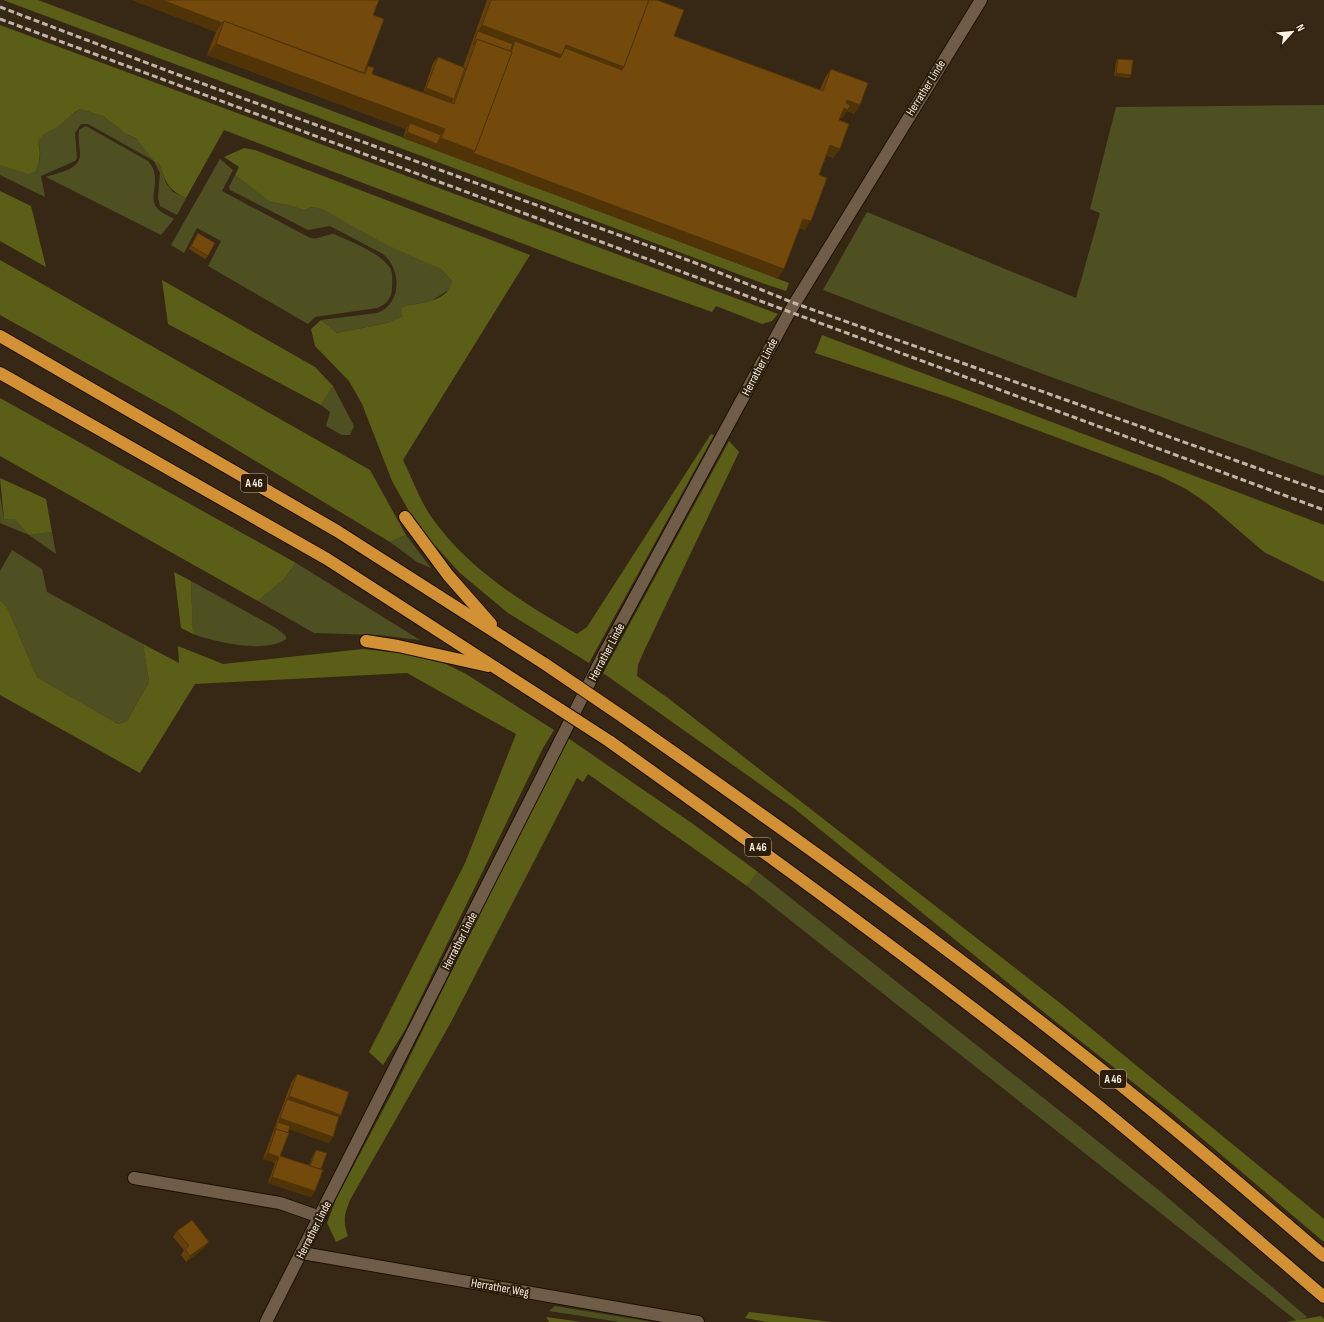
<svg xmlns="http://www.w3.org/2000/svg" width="1324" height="1322" font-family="'Sofia Sans Condensed',sans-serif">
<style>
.green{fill:#4e5022}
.forest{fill:#5b5e17}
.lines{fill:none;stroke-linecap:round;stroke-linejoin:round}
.minor-casing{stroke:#1e1001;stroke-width:14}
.highway-casing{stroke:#1e1001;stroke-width:14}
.minor{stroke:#6f5d49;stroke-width:12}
.highway{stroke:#d39135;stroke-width:12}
.rail{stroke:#c1b5a8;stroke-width:3;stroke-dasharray:6 3;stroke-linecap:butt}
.highway-bridge-casing{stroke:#1e1001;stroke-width:14;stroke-linecap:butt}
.highway-bridge{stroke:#d39135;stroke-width:12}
.wall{fill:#63400a}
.shaded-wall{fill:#503408}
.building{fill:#734a0c;stroke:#503408}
.labels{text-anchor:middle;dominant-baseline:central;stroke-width:4;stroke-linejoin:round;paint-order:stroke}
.shield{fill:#2c1e0b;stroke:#bcb1a4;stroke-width:1}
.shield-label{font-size:11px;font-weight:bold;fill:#faf0e5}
.street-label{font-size:12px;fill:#faf0e5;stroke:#2c1e0b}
</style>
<rect width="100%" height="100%" fill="#372815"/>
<g class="green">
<polygon points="1324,105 1324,476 1043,374 823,290 867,212 1076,298 1100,213 1090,209 1116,107"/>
<path d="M80,109L103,116L126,134L142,142L159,163L166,183L173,192L186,198L177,215L160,206L158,198L160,173L154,161L88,124H81L75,133L77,158L75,161L41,176L45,197L0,175V165L36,171C40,160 42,153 38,142L41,135Z"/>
<path d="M86,126L148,161C164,178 146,198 158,209C162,213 169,216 174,219L161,235L46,177C59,172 82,170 80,152C79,144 78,137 79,130Z"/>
<path d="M220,159L233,170L222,191L310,238C319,240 325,234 334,234C349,241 384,254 391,270C393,275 392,282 392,288C392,298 386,305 377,308L315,317L308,324L208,266L221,241L197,228L184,253L171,245Z"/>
<path d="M235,175L270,202L288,205L304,210L312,207L322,209L441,269L452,281L450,289L431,301L402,307V316L387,323L337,333L321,320L377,313C402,304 402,270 383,254L330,226L308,230L230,190L229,187Z"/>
<polygon points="333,386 354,426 350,435 342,435 326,426 330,412 321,405"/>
<polygon points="0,494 4,519 15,518 29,535 52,532 56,554 29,535 0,523"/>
<polygon points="406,535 431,568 417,562 390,542"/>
<polygon points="12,550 42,569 47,592 143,644 149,682 127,721 118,724 37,677 7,607 0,600 0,571"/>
<polygon points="296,563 420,640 378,635 314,633 258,601 283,580"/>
<path d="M191,581L276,628L286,636V639C266,654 215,642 193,634Z"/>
<polygon points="758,872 1080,1127 1161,1192 1307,1317 1297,1321 747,886"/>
<polygon points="555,1306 653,1322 654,1322 620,1322 549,1311"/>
</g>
<g class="forest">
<polygon points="3,0 38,0 789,283 786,291 762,283"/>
<path d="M0,25L778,314L772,321L762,324L716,306L712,312L574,263L224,130L186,198C167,189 166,182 159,163L154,161L137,139L126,134L103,116L80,109C71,114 65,121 57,127C49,132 42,132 38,142C41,153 40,160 36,171L28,174L0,165Z"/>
<path d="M244,148L255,150L530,255L403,460C412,478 419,498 430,515C466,568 523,603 577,634L587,627L711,434L714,435L589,663L508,613L460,573L428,538L410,513L392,481L362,404L349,381L315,346L311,329L321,320L337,333L387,323L402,316V307C420,302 448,303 452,281L441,269L387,245L322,209L312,207L304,210L288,205L270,202L235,175L239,167L224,157Z"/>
<polygon points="0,191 31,206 46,267 0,241"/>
<polygon points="0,260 370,470 406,535 390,542 171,410 0,315"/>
<polygon points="162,280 315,367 333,386 321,405 168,324"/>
<polygon points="822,335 1324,525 1324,582 1264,552 1208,504 1186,489 1160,476 954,399 815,353"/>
<polygon points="0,398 296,563 283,580 258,601 0,456"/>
<polygon points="729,441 739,452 644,651 638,665 637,676 668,698 1060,1003 1324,1219 1324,1242 1172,1113 1051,1018 795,809 603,673"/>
<polygon points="0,478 46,499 52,532 29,535 15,519 4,519"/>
<polygon points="174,572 191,581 193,634 181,628"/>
<polygon points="0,600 7,607 37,677 118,724 127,721 149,682 143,644 179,663 178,646 223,664 363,649 408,654 446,664 466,674 554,730 543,748 405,1030 383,1065 369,1052 465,863 516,734 407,673 195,684 140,773 0,695"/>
<path d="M568,738L693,824L758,872L747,886L588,774L583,782L577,778L450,1024L350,1200C344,1214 343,1222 348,1236L336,1242L327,1223L336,1199L393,1091L557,756Z"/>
<polygon points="749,1312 832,1322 766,1322 745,1318"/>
<polygon points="1321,1316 1324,1319 1324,1322 1286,1322"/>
<polygon points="546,1317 582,1322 549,1322"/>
</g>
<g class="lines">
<g class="minor-casing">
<g id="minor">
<polyline points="134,1178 280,1203 320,1217"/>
<polyline points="302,1253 698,1322"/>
<polyline points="266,1322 604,654 790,311 981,0"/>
</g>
</g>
<g class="highway-casing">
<g id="highway">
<polyline points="0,336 337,531 545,664"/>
<polyline points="0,373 327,559 561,710"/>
<polyline points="405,517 448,575 491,624"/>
<polyline points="366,641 398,646 488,666"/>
<path d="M623,717C801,841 976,967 1144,1104C1205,1153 1264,1205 1324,1256"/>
<path d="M609,741C772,857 934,975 1091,1100C1170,1164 1247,1231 1324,1297"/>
</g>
</g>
<use href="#minor" class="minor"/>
<use href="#highway" class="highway"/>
<g class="rail">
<polyline points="0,7 176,74 693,262 794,303 1324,492"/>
<polyline points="0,19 1324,510"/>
</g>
<g class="highway-bridge-casing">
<g id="highway-bridge">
<polyline points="545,664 623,717"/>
<polyline points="561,710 609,741"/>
</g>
</g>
<use href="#highway-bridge" class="highway-bridge"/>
</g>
<g class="wall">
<polygon points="132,0 379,0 373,15 365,69 368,66 372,74 423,93 433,63 438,57 463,67 487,0 657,0 674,36 820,90 825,78 831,69 860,105 854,114 847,111 842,118 840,118 839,120 840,149 833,158 826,155 819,175 805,230 799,228 778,278 403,138 406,129 207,55 216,32"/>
<polygon points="1118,59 1131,75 1129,78 1114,76 1116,62"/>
<polygon points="198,233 208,256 205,259 189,249"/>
<polygon points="297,1074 341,1115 339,1117 333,1137 329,1143 289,1129 280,1156 309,1165 314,1153 316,1150 321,1169 315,1191 311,1197 268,1183 275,1163 263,1159 291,1083"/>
<polygon points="177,1231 204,1248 186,1262 181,1255 184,1250 173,1237"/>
</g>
<g class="shaded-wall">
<polygon points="132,0 162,0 222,23 216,32"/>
<polygon points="482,25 566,45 624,67 616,79 515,41 509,50 478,31"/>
<polygon points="216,44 445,129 437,141 410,123 406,129 207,55"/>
<polygon points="1116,73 1131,75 1129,78 1114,76"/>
<polygon points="426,88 454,99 450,105 422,94"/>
<polygon points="847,100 860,105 854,114 847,111 842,118 837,117"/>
<polygon points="407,132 437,144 441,138 475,151 467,162 403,138"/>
<polygon points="830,145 840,149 833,158 824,154"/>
<polygon points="473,153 784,269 778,278 467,162"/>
<polygon points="803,219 811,221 805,230 797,227"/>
<polygon points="289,1096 341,1115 335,1123 287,1099"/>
<polygon points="280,1118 333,1137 329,1143 277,1125"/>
<polygon points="268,1153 279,1157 275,1163 263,1159"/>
<polygon points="272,1177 315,1191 311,1197 268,1183"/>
<polygon points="209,1242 204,1248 186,1262 190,1256"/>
</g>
<g class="building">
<polygon points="162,0 379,0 373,15 384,19 364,73 224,21 222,23"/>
<polygon points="491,0 649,0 624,67 566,45 562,55 482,25"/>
<polygon points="649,0 657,0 684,10 674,36 823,91 831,69 868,83 860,105 847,100 846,103 850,105 848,110 844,108 839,120 849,124 840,149 830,145 819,175 827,178 811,221 803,219 784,269 473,153 475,151 512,52 511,52 515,41 560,58 562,55 565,48 622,70 624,67"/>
<polygon points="224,21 365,74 368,66 374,68 372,74 454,104 477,39 512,52 475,151 441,138 445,129 216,44"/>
<polygon points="478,31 513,44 510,51 477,39 473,45"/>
<polygon points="438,57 465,68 454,99 426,88"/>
<polygon points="1118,59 1133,60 1131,75 1116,73"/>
<polygon points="410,123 441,135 437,144 407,132"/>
<polygon points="198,233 215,243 208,256 191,246"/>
<polygon points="297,1074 349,1092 341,1115 289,1096"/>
<polygon points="287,1099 339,1117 333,1137 280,1118"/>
<polygon points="278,1122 290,1126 288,1133 276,1129 274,1132"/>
<polygon points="276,1129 289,1133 280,1156 323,1170 315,1191 272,1177 279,1157 268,1153"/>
<polygon points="316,1150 327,1153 321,1169 310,1166"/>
<polygon points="192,1220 209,1242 190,1256 185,1249 189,1246 177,1231"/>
</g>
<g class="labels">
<g class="shield">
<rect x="241" y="474" width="26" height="18" rx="3"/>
<rect x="745" y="838" width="26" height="18" rx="3"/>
<rect x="1100" y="1070" width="26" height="18" rx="3"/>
</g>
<g class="shield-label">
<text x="254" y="483">A 46</text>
<text x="758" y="847">A 46</text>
<text x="1113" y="1079">A 46</text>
</g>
<g class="street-label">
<text transform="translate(926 88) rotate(-58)">Herrather Linde</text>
<text transform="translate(760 367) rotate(-62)">Herrather Linde</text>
<text transform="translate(607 652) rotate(-62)">Herrather Linde</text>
<text transform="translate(460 941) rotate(-63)">Herrather Linde</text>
<text transform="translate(314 1230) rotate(-63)">Herrather Linde</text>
<text transform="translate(500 1288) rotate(10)">Herrather Weg</text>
</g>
</g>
<g transform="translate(1292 32) rotate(63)" stroke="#2c1e0b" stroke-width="3" paint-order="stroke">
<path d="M0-3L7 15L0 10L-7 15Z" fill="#faf0e5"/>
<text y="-6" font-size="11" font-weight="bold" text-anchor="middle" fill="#faf0e5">N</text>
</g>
</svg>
